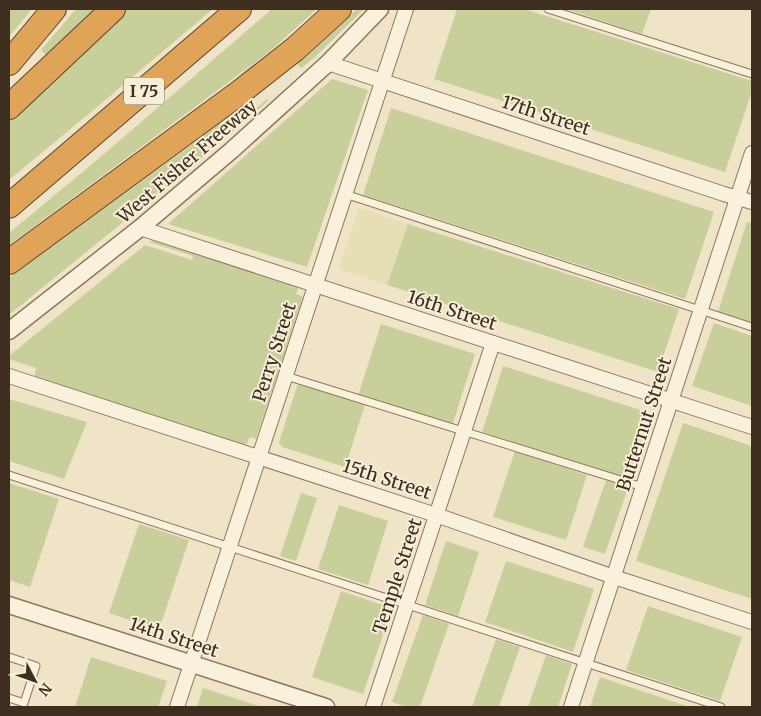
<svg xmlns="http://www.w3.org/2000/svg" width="761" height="716" font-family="Merriweather,serif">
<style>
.farmland{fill:#e6deb5}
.green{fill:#c9cf9b}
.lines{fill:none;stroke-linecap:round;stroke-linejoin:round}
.service-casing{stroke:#8d765c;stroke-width:9}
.minor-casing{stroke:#8d765c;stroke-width:16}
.tertiary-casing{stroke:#8d765c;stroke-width:19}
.motorway-casing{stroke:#5b4430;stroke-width:26}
.service{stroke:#faf1dc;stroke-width:7}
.minor{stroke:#faf1dc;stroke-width:14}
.tertiary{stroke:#faf1dc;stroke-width:16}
.motorway{stroke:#e0a458;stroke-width:24}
.labels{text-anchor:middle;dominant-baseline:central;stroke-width:4;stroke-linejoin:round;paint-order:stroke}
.shield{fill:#f7eed8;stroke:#756857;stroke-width:1}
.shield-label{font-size:16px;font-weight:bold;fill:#3d2e20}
.street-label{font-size:18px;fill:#3d2e20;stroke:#f7eed8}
</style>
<rect width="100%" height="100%" fill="#f0e4c8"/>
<polygon class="farmland" points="359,208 408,224 387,285 339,269"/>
<g class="green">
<polygon points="9,9 32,9 9,37"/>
<polygon points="76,9 94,9 46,55 41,50"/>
<polygon points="125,9 213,9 103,102 9,180 9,122"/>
<polygon points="272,9 317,9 269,52 9,245 9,233 97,160"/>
<polygon points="357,9 364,9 314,58 301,68 297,63"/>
<polygon points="457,9 524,9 752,81 752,91 725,172 434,79"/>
<polygon points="566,9 651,9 642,34"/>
<polygon points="332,79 368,90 307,267 168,224"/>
<polygon points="267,99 268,101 198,161 9,315 9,278 182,152 220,123 233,128"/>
<polygon points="391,108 714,212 685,299 363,195"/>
<polygon points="747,222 752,223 752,323 718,312"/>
<polygon points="408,224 679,309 658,372 387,285"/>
<polygon points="155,239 299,285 296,294 303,297 298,313 256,439 250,437 246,445 34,377 36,368 9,359 9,356 145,245 192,260 193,256 149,242"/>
<polygon points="714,323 752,336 752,406 692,386"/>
<polygon points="381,324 475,354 452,426 358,396"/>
<polygon points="503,366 650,413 628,479 482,432"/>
<polygon points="298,383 365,405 345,467 282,447 279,442"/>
<polygon points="9,399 87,422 64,479 9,461"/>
<polygon points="683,423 752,446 752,599 636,561"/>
<polygon points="515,451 587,475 566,540 493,517"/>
<polygon points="606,480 628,488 605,554 583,547"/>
<polygon points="9,483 59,499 30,587 9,580"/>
<polygon points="301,493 317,498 296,561 280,556"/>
<polygon points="339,505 388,521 368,585 318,569"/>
<polygon points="139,524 189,540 159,630 109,613"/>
<polygon points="446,541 479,552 458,616 425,605"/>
<polygon points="506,561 594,589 573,652 485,622"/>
<polygon points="341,591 392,608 363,694 312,677"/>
<polygon points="648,606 742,637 720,701 626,670"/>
<polygon points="423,615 449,624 420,707 407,707 392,702"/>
<polygon points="496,639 520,647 499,707 472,707"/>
<polygon points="546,655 572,664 558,707 528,707"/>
<polygon points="91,657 167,681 158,707 75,707"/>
<polygon points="600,677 690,707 590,707"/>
<polygon points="203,688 262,707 197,707"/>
</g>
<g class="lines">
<g class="service-casing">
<g id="service">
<polyline points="548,9 752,74"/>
<polyline points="345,194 752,327"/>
<polyline points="286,376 643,487"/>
<polyline points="9,475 721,707"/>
<polyline points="9,657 36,666 24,703 9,698"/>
</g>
</g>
<g class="minor-casing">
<g id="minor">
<polyline points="328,63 724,194 752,202"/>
<polyline points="140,228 752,427"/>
<polyline points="9,376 436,515 614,577 752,622"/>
<polyline points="177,707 406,9"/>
<polyline points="373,707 493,343"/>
<polyline points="571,707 752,153"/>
</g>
</g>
<g class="tertiary-casing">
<g id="tertiary">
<polyline points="9,331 140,228 232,150 328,63 380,9"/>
<polyline points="9,605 326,707"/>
</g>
</g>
<g class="motorway-casing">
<g id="motorway">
<polyline points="9,63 54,9"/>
<polyline points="9,107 113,9"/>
<polyline points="9,206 239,9"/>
<polyline points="9,262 239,93 295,49 339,9"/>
</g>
</g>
<use href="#service" class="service"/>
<use href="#minor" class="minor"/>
<use href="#tertiary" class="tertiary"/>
<use href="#motorway" class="motorway"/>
</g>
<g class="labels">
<rect class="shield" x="124" y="77.5" width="40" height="27" rx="4"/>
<g class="shield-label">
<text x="144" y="91">I 75</text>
</g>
<g class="street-label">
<text transform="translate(546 115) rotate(18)">17th Street</text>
<text transform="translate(187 161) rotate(-41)">West Fisher Freeway</text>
<text transform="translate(452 310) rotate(18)">16th Street</text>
<text transform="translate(274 352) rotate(-72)">Perry Street</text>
<text transform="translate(644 424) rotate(-72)">Butternut Street</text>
<text transform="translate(387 479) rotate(18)">15th Street</text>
<text transform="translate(397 576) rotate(-72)">Temple Street</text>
<text transform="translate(174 637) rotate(18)">14th Street</text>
</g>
</g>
<rect width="761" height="716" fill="none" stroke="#3d2e20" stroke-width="20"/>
<g transform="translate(35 681) rotate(131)" stroke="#f7eed8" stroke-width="4" paint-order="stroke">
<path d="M0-4L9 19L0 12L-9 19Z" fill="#3d2e20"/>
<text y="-8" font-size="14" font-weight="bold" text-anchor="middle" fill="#3d2e20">N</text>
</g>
</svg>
